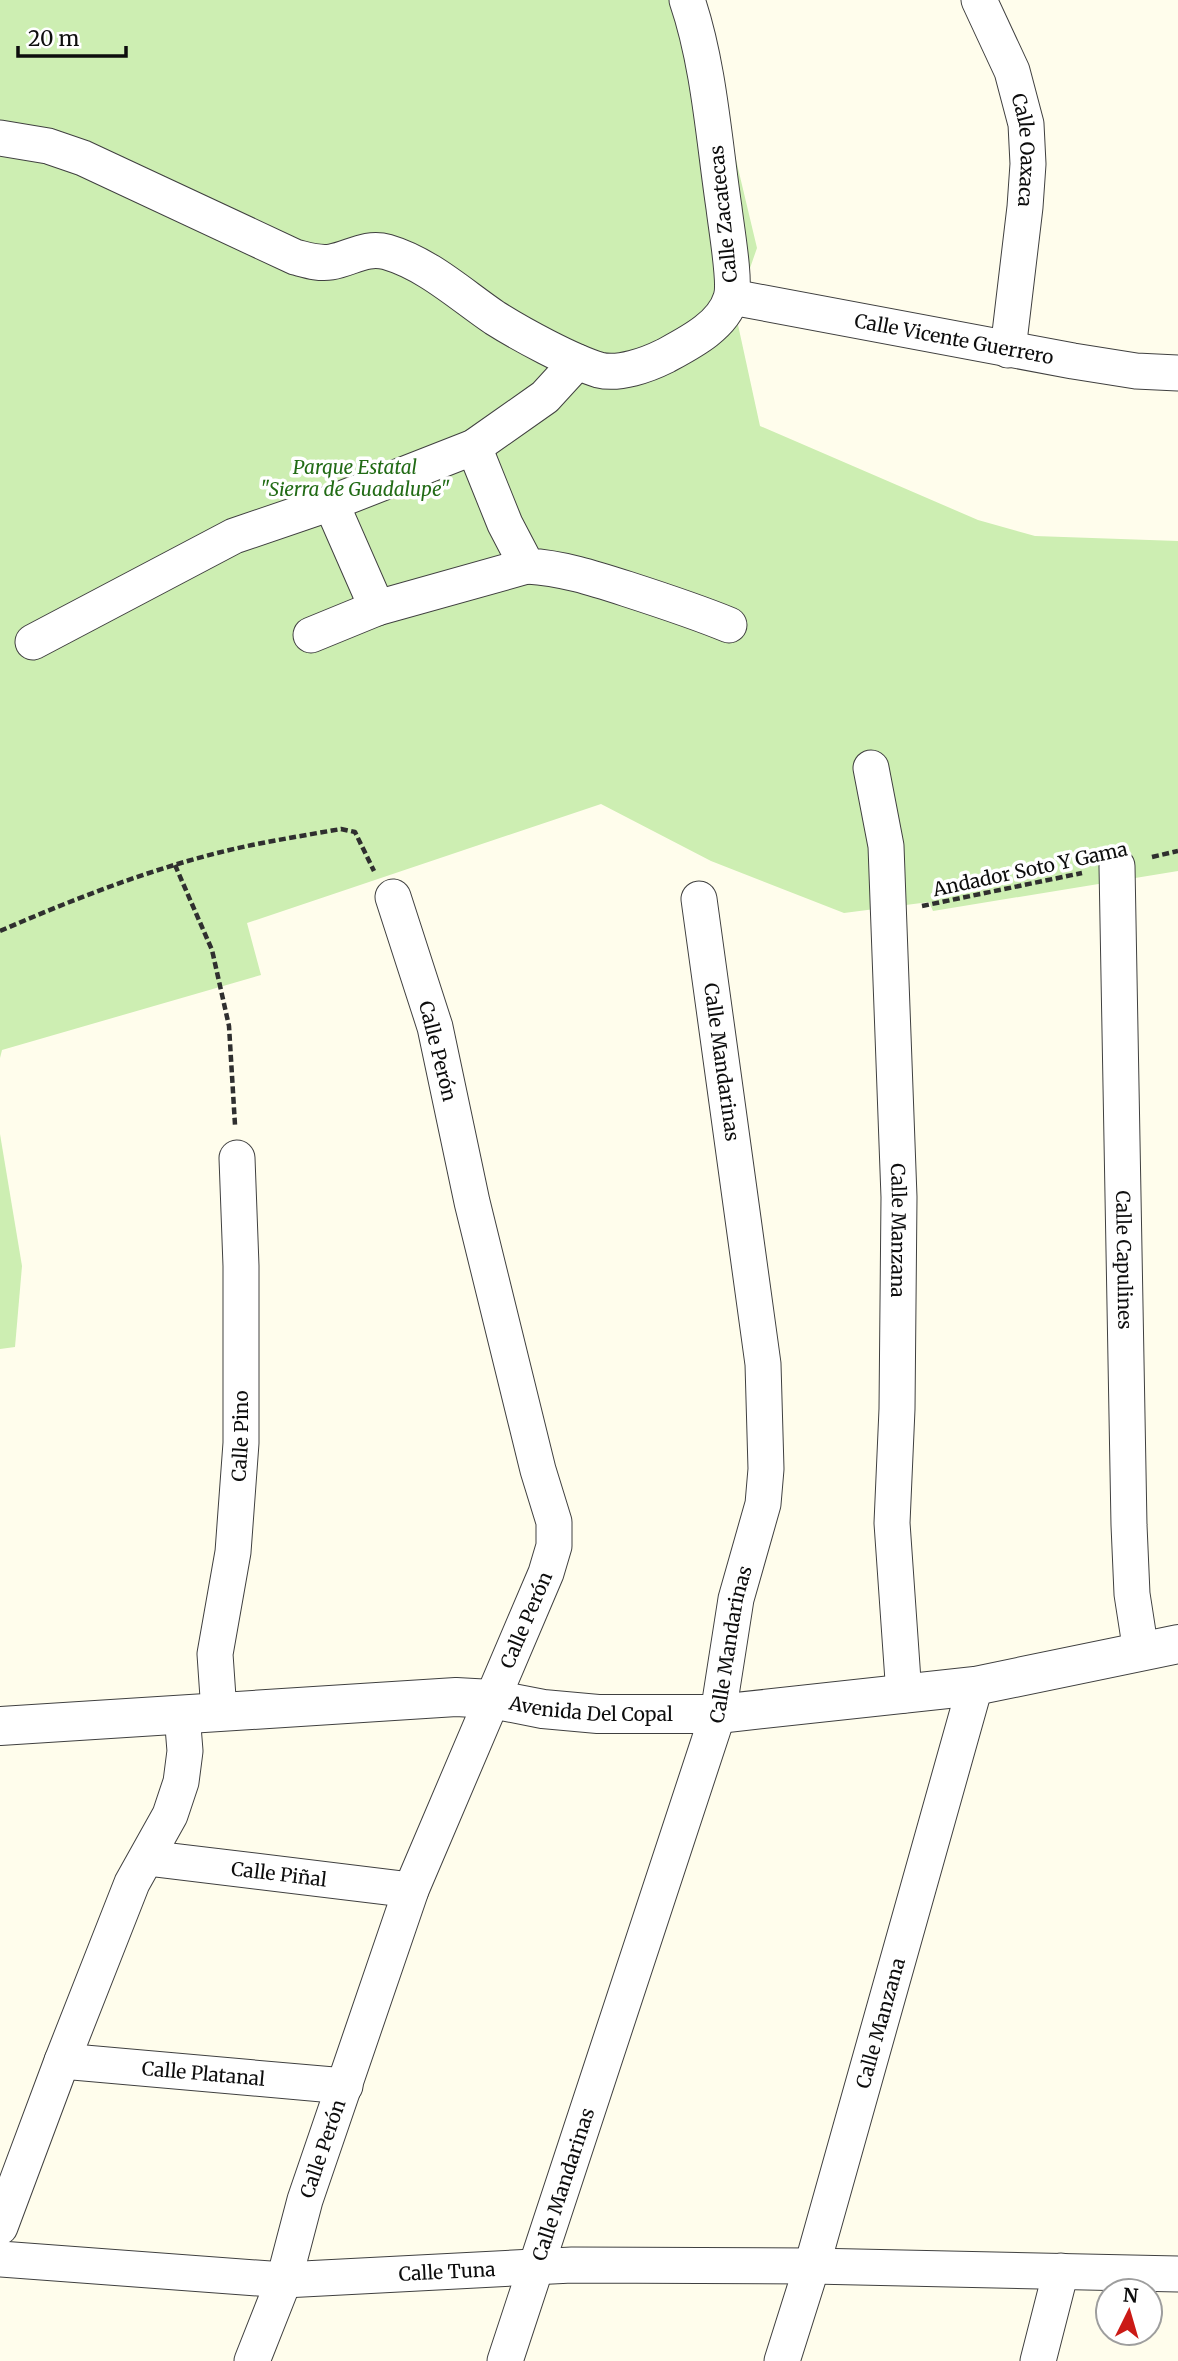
<svg xmlns="http://www.w3.org/2000/svg" width="1178" height="2361" font-family="Merriweather,serif">
<style>
.green{fill:#cdeeb2}
.lines{fill:none;stroke-linecap:round;stroke-linejoin:round}
.minor-casing{stroke:#404040;stroke-width:37}
.tertiary-casing{stroke:#404040;stroke-width:40}
.path{stroke:#2f2f2f;stroke-width:4.5;stroke-dasharray:7 3.5;stroke-linecap:butt}
.minor{stroke:#fff;stroke-width:35}
.tertiary{stroke:#fff;stroke-width:38}
.labels{text-anchor:middle;dominant-baseline:central;stroke-width:7;stroke-linejoin:round;paint-order:stroke}
.street-label{font-size:19px;fill:#0d0d0d;stroke:#fff}
.park-label{font-size:19px;font-style:italic;fill:#226b16;stroke:#fff}
</style>
<rect width="100%" height="100%" fill="#fffdec"/>
<g class="green">
<polygon points="0,0 698,0 757,248 735,311 760,426 978,520 1035,536 1178,541 1178,871 933,911 929,902 844,913 711,861 601,804 247,923 261,975 2,1050 0,1058"/>
<polygon points="0,1134 22,1266 15,1347 0,1349"/>
</g>
<g class="lines">
<g class="minor-casing">
<g id="minor">
<path id="s1" d="M979,0L1012,71L1026,124L1028,164L1025,207L1008,350"/>
<path d="M0,138L48,146L83,158L295,257C307,260 318,264 331,262C350,259 366,246 387,252C428,264 461,295 495,318C522,335 570,361 599,370C619,375 647,365 665,356C689,343 723,326 731,298C736,283 726,226 724,208C714,141 709,64 687,0"/>
<path id="s2" d="M732,297L1073,361L1136,371L1178,373"/>
<path d="M474,447L505,524L527,566C562,568 593,578 627,589C661,600 695,611 729,625"/>
<polyline points="331,503 377,608"/>
<polyline points="311,635 377,608 527,566"/>
<polyline points="33,642 234,536 331,503 474,447 545,397 577,362"/>
<path id="s3" d="M871,768L886,846L899,1197L897,1409L892,1523L904,1695"/>
<path id="s4" d="M1117,866L1129,1525L1132,1594L1141,1652"/>
<path id="s5" d="M219,1712L215,1654L233,1552L241,1443V1266L237,1158"/>
<path id="s6" d="M147,1858L411,1890"/>
<path id="s7" d="M62,2061L345,2086"/>
<polyline points="0,2227 62,2061 132,1883 170,1815 181,1782 185,1751 182,1714"/>
<path id="s8" d="M0,2259L284,2280L572,2265L812,2266L1178,2274"/>
<path id="s9" d="M252,2361L284,2280L305,2200L411,1890L546,1573L554,1546V1522L538,1470L472,1202L435,1027L393,897"/>
<path id="s10" d="M505,2361L718,1714L736,1599L763,1504L766,1469L763,1364L699,899"/>
<path id="s11" d="M782,2361L812,2266L975,1686"/>
<polyline points="1038,2361 1061,2271"/>
</g>
</g>
<g class="tertiary-casing">
<g id="tertiary">
<path id="s12" d="M0,1726L456,1697L492,1699L543,1709L598,1714H718L975,1686L1178,1644"/>
</g>
</g>
<g class="path">
<polyline points="1152,857 1178,851"/>
<polyline points="175,865 212,950 229,1026 235,1125"/>
<polyline points="922,906 1082,873"/>
<path d="M0,931C81,896 165,863 252,845C282,839 312,834 341,829L355,832L374,871"/>
</g>
<use href="#minor" class="minor"/>
<use href="#tertiary" class="tertiary"/>
</g>
<g class="labels">
<g class="street-label">
<text stroke="none"><textPath href="#s1" startOffset="159">Calle Oaxaca</textPath></text>
<text transform="translate(723 214) rotate(-96)">Calle Zacatecas</text>
<text stroke="none"><textPath href="#s2" startOffset="226">Calle Vicente Guerrero</textPath></text>
<text transform="translate(1030 869) rotate(-12)">Andador Soto Y Gama</text>
<text transform="translate(438 1051) rotate(76)">Calle Perón</text>
<text transform="translate(722 1062) rotate(82)">Calle Mandarinas</text>
<text stroke="none"><textPath href="#s3" startOffset="464">Calle Manzana</textPath></text>
<text stroke="none"><textPath href="#s4" startOffset="394">Calle Capulines</textPath></text>
<text stroke="none"><textPath href="#s5" startOffset="278">Calle Pino</textPath></text>
<text stroke="none"><textPath href="#s9" startOffset="791">Calle Perón</textPath></text>
<text stroke="none"><textPath href="#s10" startOffset="752">Calle Mandarinas</textPath></text>
<text stroke="none"><textPath href="#s12" startOffset="593">Avenida Del Copal</textPath></text>
<text stroke="none"><textPath href="#s6" startOffset="133">Calle Piñal</textPath></text>
<text stroke="none"><textPath href="#s11" startOffset="352">Calle Manzana</textPath></text>
<text stroke="none"><textPath href="#s7" startOffset="142">Calle Platanal</textPath></text>
<text stroke="none"><textPath href="#s9" startOffset="224">Calle Perón</textPath></text>
<text stroke="none"><textPath href="#s10" startOffset="186">Calle Mandarinas</textPath></text>
<text stroke="none"><textPath href="#s8" startOffset="448">Calle Tuna</textPath></text>
</g>
<g class="park-label">
<text x="355" y="467">Parque Estatal<tspan x="355" dy="22">"Sierra de Guadalupe"</tspan></text>
</g>
</g>
<g transform="translate(1129 2312) rotate(5)"><circle r="33" fill="#ffffff" stroke="#9e9e9e" stroke-width="2"/>
<path d="M0-5L12 26L0 18L-12 26Z" fill="#cb1a16"/>
<text y="-10" font-size="19" font-weight="bold" text-anchor="middle" fill="#0d0d0d">N</text>
</g>
<path d="M18 46v10h108v-10" fill="none" stroke="#0d0d0d" stroke-width="3.5"/>
<text x="28" y="46" font-size="21" fill="#0d0d0d" stroke="#ffffff" stroke-width="5" paint-order="stroke">20 m</text>
</svg>
